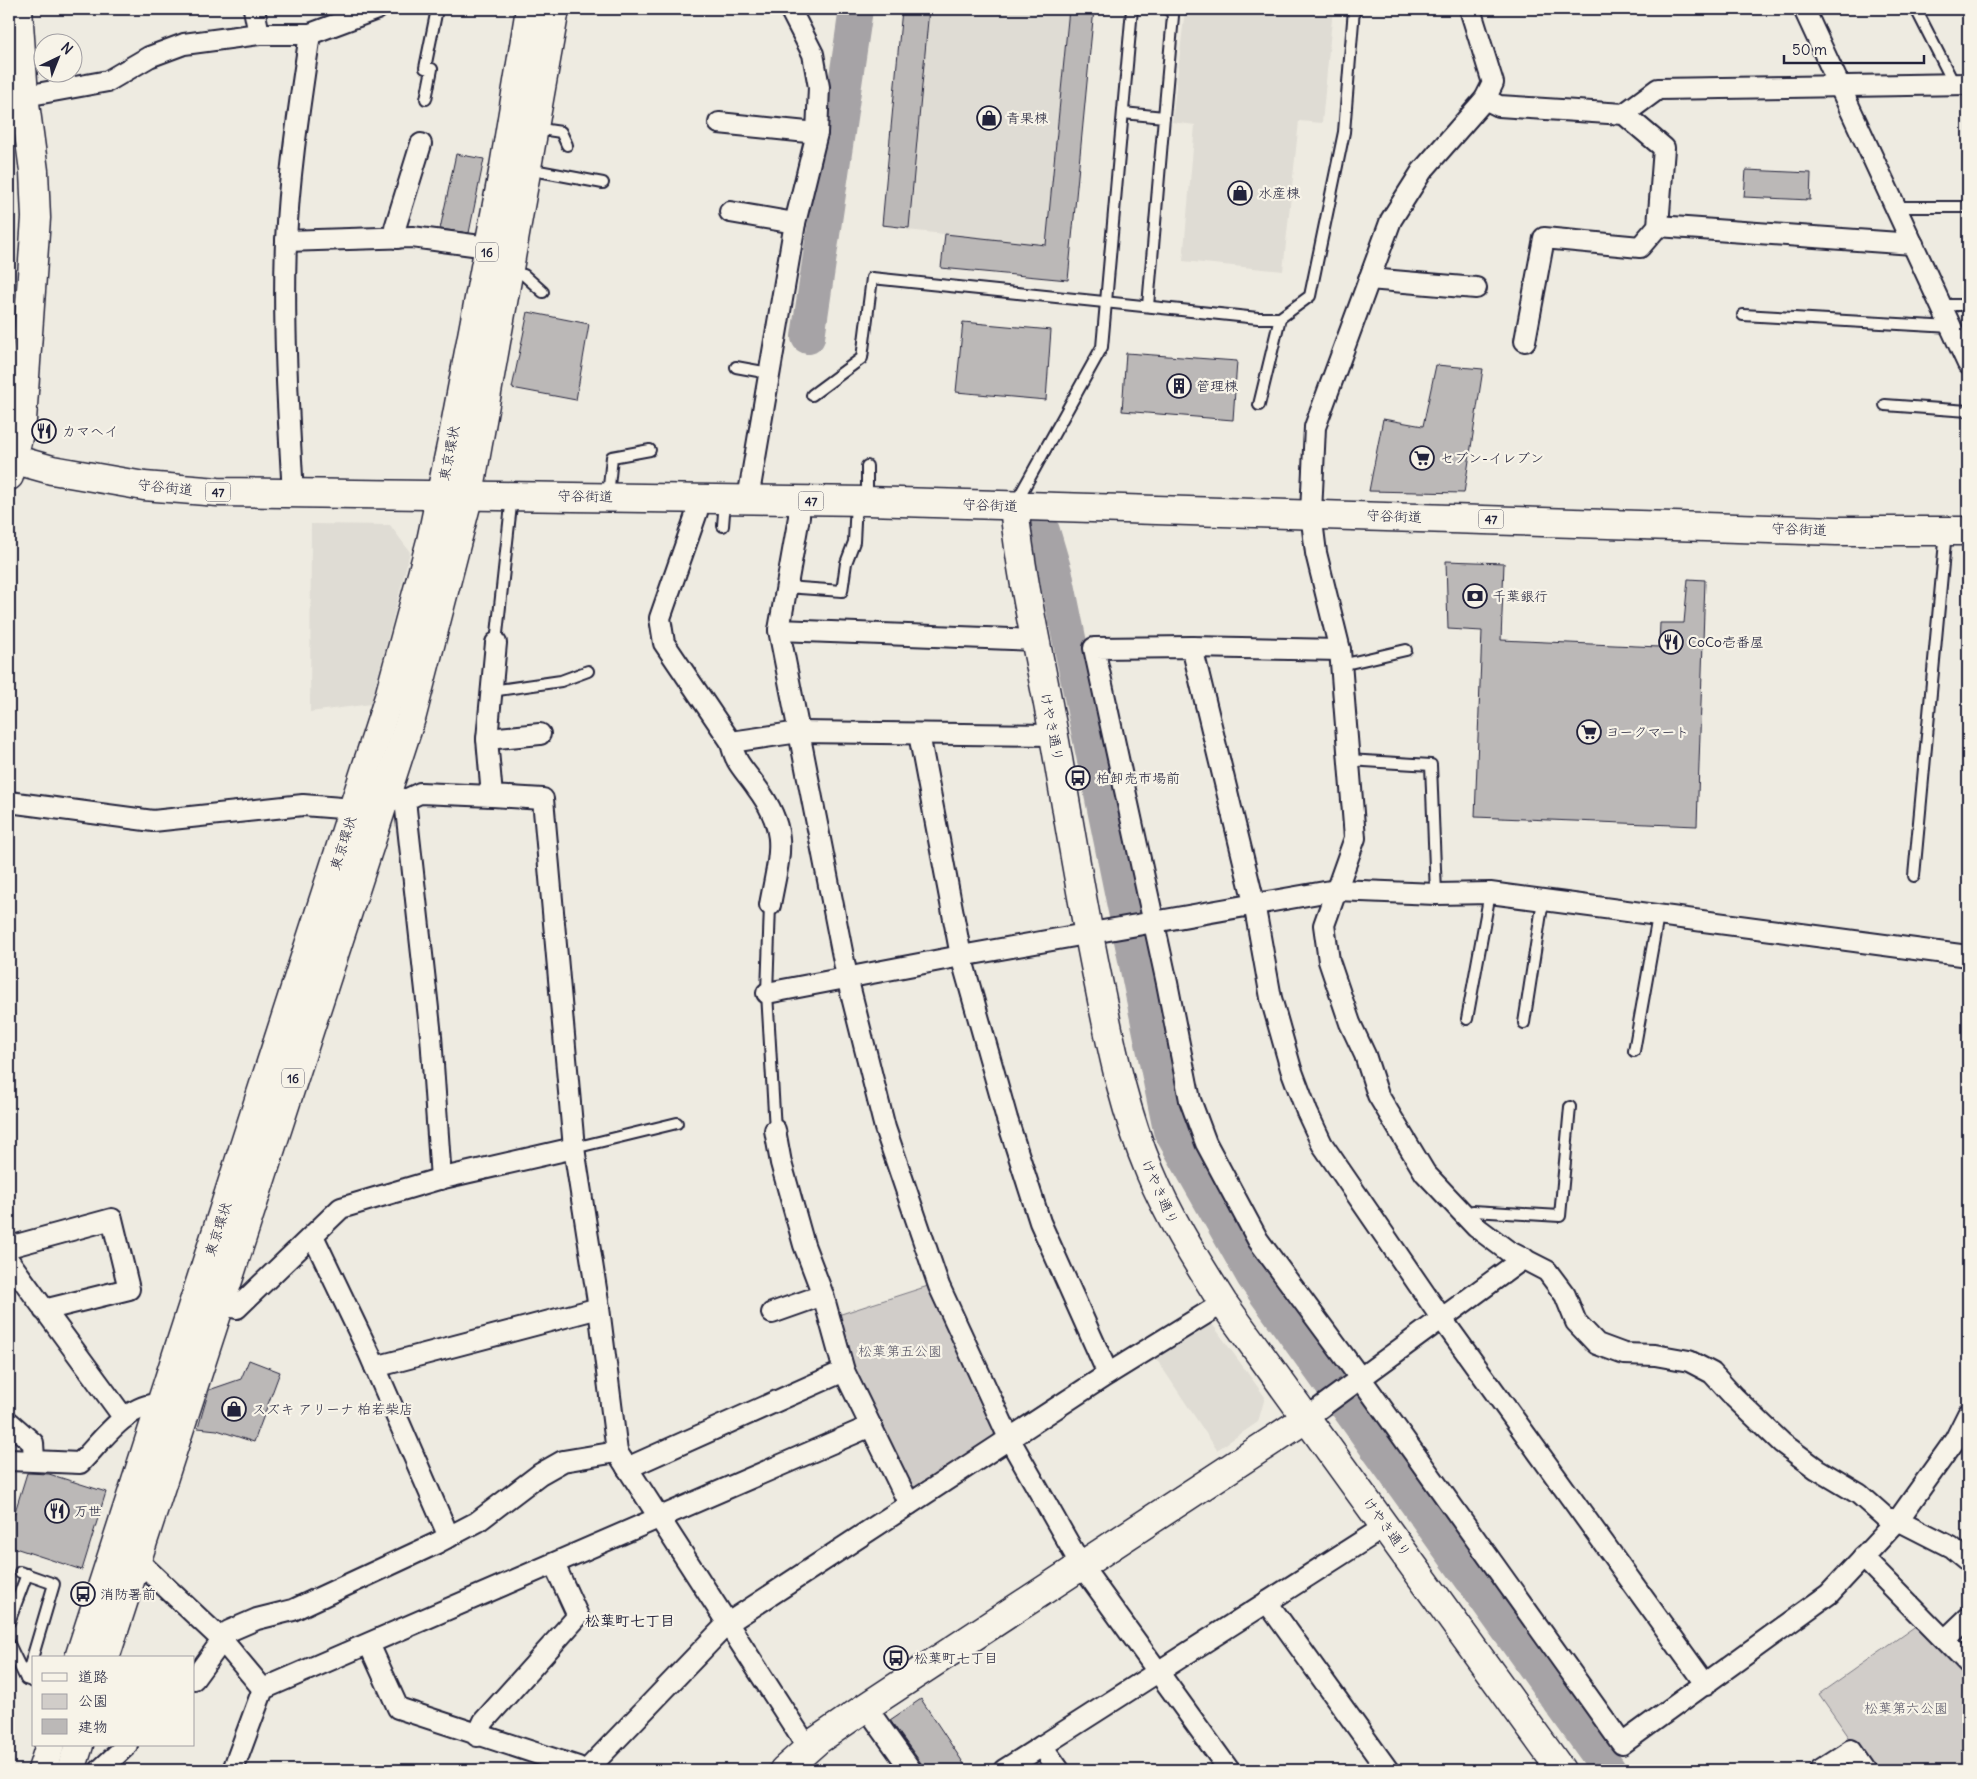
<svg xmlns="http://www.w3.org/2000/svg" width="1977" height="1779" font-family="Delius,'Klee One',sans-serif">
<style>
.built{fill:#dfdcd4}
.green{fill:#d1cdc9;stroke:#7a7882}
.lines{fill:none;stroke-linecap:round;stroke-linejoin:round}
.river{stroke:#a6a3a6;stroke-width:34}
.building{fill:#bbb8b7;stroke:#22223b}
.lane-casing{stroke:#22223b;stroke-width:14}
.street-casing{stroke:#22223b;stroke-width:24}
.secondary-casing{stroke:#22223b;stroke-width:31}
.primary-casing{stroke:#22223b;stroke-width:31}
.highway-casing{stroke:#22223b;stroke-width:31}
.lane{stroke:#f7f3e8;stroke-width:10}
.street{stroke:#f7f3e8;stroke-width:20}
.secondary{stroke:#f7f3e8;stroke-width:28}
.primary{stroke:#f7f3e8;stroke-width:28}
.highway{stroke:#f7f3e8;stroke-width:28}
.labels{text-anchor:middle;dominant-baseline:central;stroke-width:4.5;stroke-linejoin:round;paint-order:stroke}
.shield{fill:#f7f3e8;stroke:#62616f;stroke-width:1}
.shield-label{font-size:12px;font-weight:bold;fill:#22223b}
.poi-label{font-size:14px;fill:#22223b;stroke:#f7f3e8;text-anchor:start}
.street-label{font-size:14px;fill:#22223b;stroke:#f7f3e8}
.park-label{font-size:14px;fill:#575566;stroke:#f7f3e8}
.neighbourhood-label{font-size:15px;font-weight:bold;fill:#22223b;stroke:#f7f3e8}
</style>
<rect width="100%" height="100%" fill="#eeebe1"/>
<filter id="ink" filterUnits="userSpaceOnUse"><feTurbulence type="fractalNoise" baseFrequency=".02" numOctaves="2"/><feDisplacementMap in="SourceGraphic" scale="10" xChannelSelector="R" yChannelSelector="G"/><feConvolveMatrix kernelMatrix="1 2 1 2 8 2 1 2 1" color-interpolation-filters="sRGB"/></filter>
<g filter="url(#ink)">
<g class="built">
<polygon points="929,9 1069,9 1046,245 907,230"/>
<polygon points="1185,9 1333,9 1322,123 1299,121 1283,271 1183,261 1195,125 1172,122"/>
<polygon points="311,524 390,525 410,552 371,704 310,712"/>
<polygon points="1210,1321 1265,1397 1258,1422 1217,1450 1155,1357"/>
</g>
<g class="green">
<polygon points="928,1286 995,1429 993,1439 916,1487 908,1487 848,1363 835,1316"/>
<polygon points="1917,1625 1968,1678 1968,1769 1966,1770 1872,1770 1819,1694"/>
</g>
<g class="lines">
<g class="river">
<polyline points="808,337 856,9"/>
<polyline points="1043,531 1056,575 1170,1130 1253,1276 1609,1770"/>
</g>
</g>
<g class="building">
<polygon points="902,9 929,9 909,228 882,225"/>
<polygon points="1069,9 1094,9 1068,280 941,268 945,234 1046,245"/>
<polygon points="456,154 484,159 469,233 440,229"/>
<polygon points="1746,170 1811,173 1810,200 1744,197"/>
<polygon points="528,312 589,324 576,400 512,388"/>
<polygon points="963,322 1051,330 1046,400 956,392"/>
<polygon points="1126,353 1237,361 1233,420 1122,411"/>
<polygon points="1436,365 1483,369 1464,493 1369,491 1383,419 1423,426"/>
<polygon points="1446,561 1504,563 1501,640 1659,647 1660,623 1684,623 1688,579 1705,580 1697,826 1475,817 1482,631 1448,629"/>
<polygon points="249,1360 280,1372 254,1442 217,1430 198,1428 209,1390 241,1379"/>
<polygon points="27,1473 49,1474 106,1492 82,1570 9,1546 9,1531"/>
<polygon points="921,1699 968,1770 923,1770 921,1763 890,1720"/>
</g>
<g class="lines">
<g class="lane-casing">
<g id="lane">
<polyline points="1916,9 1954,84"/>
<polyline points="426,99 432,69 425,68 437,9"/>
<polyline points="1123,113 1164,117 1148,306"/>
<polyline points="1164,117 1173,16 1170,9 1167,9"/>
<polyline points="534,128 561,132 567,145"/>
<polyline points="528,169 603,183"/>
<polyline points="1896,207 1968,207"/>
<polyline points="509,271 524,275 543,292"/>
<polyline points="1941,305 1968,305"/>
<polyline points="1743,315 1951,327"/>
<polyline points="736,367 769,373"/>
<polyline points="812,395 862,358 872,278 1258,318 1280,318 1310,296 1344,132 1354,9"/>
<polyline points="1259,405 1280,318"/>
<polyline points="1885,405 1968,411"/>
<polyline points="608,496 612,457 650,450"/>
<polyline points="867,500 867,466"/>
<polyline points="1015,504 1102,347 1132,9"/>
<polyline points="723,526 725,500"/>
<polyline points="786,587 842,591 846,563 854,542 856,502"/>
<polyline points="496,643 512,496"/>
<polyline points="1341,665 1406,650"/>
<polyline points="491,691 561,681 588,671"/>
<polyline points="1348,760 1431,765 1436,894"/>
<polyline points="1914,876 1946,531"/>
<polyline points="770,905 767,993 775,1130"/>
<polyline points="1467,1019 1490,893"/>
<polyline points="1524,1023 1543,900"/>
<polyline points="1634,1051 1658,916"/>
<polyline points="574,1148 677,1123"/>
<polyline points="1467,1217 1473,1211 1560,1216 1570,1107"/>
<polyline points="20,1572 54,1584 26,1679"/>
<polyline points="9,1622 27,1574"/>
<polyline points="9,1644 26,1679 34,1682"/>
</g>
</g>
<g class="street-casing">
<g id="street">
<polyline points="254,9 259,34"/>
<polyline points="1470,9 1493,83 1485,99 1422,171 1391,220 1315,427 1311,513 1316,553 1340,650 1355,838 1324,925 1329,961 1350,1023 1365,1055 1378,1095 1425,1173 1476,1227 1508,1251 1547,1271 1565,1295 1576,1322 1597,1344 1624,1354 1655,1355 1689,1361 1712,1373 1734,1397 1782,1443 1817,1469 1859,1494 1886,1518 1898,1520 1951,1547 1968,1561"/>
<polyline points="1804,9 1968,364"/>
<polyline points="9,99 108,81 149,57 184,44 259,34 310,34 377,9"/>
<polyline points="1485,99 1499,106 1624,114 1664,148 1658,226 1640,247 1544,238 1525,341"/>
<polyline points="1624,114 1658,89 1968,84"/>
<polyline points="719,123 817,133"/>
<polyline points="730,212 795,223"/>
<polyline points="1658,226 1913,244"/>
<polyline points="397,238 395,228 421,144"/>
<polyline points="286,241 412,237 488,247"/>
<polyline points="1369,279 1476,288"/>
<path d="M293,494C288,410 283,325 286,241C289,171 300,103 310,34"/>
<path d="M697,498V512L660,618L664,643L731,742C735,764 745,770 757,788C790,832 779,855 770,905"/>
<polyline points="748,499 795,223 817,133 819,87 813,54 790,9"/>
<polyline points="799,501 799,517 779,630 847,977 885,1128 939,1286 1010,1440 1081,1565 1229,1770"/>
<polyline points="779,630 1035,640"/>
<polyline points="496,643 487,739 492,796 543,799 574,1148 599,1308 617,1452 808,1748"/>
<polyline points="1192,647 1254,903 1271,998 1291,1069 1307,1112 1322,1144 1442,1319 1706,1685"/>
<polyline points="1340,650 1192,647 1094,648 1167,983 1190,1100 1206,1143 1258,1240 1369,1390 1622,1744 1829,1594 1898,1520 1955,1440 1968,1414"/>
<polyline points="919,734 961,956 1007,1119 1040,1222 1108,1374"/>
<polyline points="487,739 540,734"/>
<polyline points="731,742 799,732 1054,735"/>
<polyline points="393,796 405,800 420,793 492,796"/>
<polyline points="405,800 431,1036 441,1179"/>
<polyline points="9,802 153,821 303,805 354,809"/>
<polyline points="767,993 961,956 1336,890 1436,894 1490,893 1968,956"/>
<polyline points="775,1130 781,1163 804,1245 823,1295 844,1371 909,1504"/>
<polyline points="313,1236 369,1353 449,1537"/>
<polyline points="9,1247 112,1219 129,1289 44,1310"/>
<polyline points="9,1261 124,1418"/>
<polyline points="219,1304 237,1308 341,1208 439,1179 574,1148"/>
<polyline points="772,1313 823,1295"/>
<polyline points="375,1367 599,1308"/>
<polyline points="1305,1419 1524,1258"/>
<polyline points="9,1422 33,1443 34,1460"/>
<path d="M9,1460L80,1463C102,1441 127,1403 161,1404"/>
<polyline points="627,1468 844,1371"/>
<polyline points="1863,1557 1968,1664"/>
<polyline points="136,1559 222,1640 263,1689"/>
<polyline points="1267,1602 1388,1770"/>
<polyline points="1945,1640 1968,1618"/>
<polyline points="369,1644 398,1708 578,1767 582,1770"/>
<polyline points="194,1679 229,1631 257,1619 293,1610 437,1543 477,1522 540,1474 563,1461 617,1452"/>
<polyline points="866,1707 911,1770"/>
<polyline points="477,1736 484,1721 578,1616 554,1564"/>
<polyline points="100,1770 127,1745"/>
<polyline points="233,1770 263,1689 871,1426"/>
<polyline points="587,1770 728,1623 1108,1374 1223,1303"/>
<polyline points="1004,1770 1042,1746"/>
<polyline points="1059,1770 1042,1746 1386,1526"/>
<polyline points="1820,1770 1851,1750 1865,1770"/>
</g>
</g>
<g class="secondary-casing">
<g id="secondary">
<polyline points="9,476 22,420 36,218 34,171 24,96 18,9"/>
<path d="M1014,506C1022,589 1043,670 1057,753C1071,834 1084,915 1101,995C1113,1056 1126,1115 1150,1172C1169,1218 1196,1260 1223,1303L1561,1770"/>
<polyline points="784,1770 818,1740 866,1707 1305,1419"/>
</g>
</g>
<g class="primary-casing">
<polyline id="primary" points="9,458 52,470 144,486 218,492 867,501 1837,531 1968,531"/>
</g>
<g class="highway-casing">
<g id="highway">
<polyline points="79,1658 389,697 431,541 453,436 504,167 530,9"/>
<polyline points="105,1658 412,715 469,494 555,9"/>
<polyline points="42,1770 50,1745"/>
<polyline points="71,1770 79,1745"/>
</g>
</g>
<use href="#lane" class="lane"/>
<use href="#street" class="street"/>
<use href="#secondary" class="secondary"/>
<use href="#primary" class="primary"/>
<use href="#highway" class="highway"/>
</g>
</g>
<defs>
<g id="shop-ring" transform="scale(1.25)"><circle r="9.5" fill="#f7f3e8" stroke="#22223b" stroke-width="1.5"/><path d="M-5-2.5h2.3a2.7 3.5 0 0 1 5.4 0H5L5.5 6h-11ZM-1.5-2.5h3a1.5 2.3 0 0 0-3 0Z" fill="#22223b"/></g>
<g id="building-ring" transform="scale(1.25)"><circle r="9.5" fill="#f7f3e8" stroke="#22223b" stroke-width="1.5"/><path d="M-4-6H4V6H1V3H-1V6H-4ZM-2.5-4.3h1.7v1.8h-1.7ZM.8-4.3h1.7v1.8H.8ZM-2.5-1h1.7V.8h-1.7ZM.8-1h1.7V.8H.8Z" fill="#22223b"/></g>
<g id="restaurant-ring" transform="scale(1.25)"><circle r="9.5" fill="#f7f3e8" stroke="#22223b" stroke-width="1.5"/><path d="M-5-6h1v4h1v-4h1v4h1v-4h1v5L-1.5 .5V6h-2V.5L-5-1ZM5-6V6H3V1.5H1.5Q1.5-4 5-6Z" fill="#22223b"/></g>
<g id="supermarket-ring" transform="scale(1.25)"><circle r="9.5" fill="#f7f3e8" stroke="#22223b" stroke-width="1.5"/><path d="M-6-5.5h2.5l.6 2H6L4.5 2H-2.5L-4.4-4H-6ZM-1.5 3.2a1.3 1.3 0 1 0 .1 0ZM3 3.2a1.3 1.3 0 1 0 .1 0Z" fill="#22223b"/></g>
<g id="bank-ring" transform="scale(1.25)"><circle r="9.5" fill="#f7f3e8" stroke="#22223b" stroke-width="1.5"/><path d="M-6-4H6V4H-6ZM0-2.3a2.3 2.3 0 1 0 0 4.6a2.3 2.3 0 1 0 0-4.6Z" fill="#22223b"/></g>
<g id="bus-ring" transform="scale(1.25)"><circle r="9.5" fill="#f7f3e8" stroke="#22223b" stroke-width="1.5"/><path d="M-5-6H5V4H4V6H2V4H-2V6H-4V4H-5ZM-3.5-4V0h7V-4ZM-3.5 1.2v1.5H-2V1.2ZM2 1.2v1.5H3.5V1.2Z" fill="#22223b"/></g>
</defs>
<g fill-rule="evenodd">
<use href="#shop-ring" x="989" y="118"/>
<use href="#shop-ring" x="1240" y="193"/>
<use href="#building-ring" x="1179" y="386"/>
<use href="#restaurant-ring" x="44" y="431"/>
<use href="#supermarket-ring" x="1422" y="458"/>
<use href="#bank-ring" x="1475" y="596"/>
<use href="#restaurant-ring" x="1671" y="642"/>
<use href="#supermarket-ring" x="1589" y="732"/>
<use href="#bus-ring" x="1078" y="778"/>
<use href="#shop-ring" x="234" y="1409"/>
<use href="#restaurant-ring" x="57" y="1511"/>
<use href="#bus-ring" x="83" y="1594"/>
<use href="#bus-ring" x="896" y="1658"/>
</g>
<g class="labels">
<g class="shield">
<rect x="476" y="242.5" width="22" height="19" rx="4"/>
<rect x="205.5" y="482.5" width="25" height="19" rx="4"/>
<rect x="798.5" y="491.5" width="25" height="19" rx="4"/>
<rect x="1478.5" y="509.5" width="25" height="19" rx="4"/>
<rect x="282" y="1068.5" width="22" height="19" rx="4"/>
</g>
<g class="shield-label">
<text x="487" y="252">16</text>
<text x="218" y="492">47</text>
<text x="811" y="501">47</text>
<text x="1491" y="519">47</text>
<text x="293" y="1078">16</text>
</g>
<g class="poi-label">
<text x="1006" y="118">青果棟</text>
<text x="1258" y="193">水産棟</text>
<text x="1196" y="386">管理棟</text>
<text x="62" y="431">カマヘイ</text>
<text x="1440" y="458">セブン-イレブン</text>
<text x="1492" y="596">千葉銀行</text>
<text x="1688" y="642">CoCo壱番屋</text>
<text x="1606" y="732">ヨークマート</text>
<text x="1096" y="778">柏卸売市場前</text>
<text x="252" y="1409">スズキ アリーナ 柏若柴店</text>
<text x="74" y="1511">万世</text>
<text x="100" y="1594">消防署前</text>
<text x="914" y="1658">松葉町七丁目</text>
</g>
<g class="street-label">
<text transform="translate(449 453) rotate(-79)">東京環状</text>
<text transform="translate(165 487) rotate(6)">守谷街道</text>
<text transform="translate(585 496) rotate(1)">守谷街道</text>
<text transform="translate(990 505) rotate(2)">守谷街道</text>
<text transform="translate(1394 516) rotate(2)">守谷街道</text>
<text transform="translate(1799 529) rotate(2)">守谷街道</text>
<text transform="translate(1052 727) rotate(79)">けやき通り</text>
<text transform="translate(343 843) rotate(-72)">東京環状</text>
<text transform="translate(1160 1192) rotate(66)">けやき通り</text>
<text transform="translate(218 1229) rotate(-72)">東京環状</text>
<text transform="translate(1387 1527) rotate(54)">けやき通り</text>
</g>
<g class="park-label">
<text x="900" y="1351">松葉第五公園</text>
<text x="1906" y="1708">松葉第六公園</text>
</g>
<g class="neighbourhood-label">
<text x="630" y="1620">松葉町七丁目</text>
</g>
</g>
<rect width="1977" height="1779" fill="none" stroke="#f7f3e8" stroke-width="30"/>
<rect x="15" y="15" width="1947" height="1749" fill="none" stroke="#22223b" stroke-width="2" filter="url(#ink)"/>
<rect x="32" y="1656" width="162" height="90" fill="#f7f3e8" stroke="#a29fa3"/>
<rect x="42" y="1673" width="25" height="8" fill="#f7f3e8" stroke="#a29fa3"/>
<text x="78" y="1682" font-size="15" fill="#22223b">道路</text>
<rect x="42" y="1694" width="25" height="15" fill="#d1cdc9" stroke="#a29fa3"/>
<text x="78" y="1706" font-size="15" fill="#22223b">公園</text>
<rect x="42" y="1719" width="25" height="15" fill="#bbb8b7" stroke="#a29fa3"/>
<text x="78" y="1732" font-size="15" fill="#22223b">建物</text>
<g transform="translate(58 58) rotate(43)"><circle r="24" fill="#f7f3e8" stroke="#a29fa3"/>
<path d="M0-4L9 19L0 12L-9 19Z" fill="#22223b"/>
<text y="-8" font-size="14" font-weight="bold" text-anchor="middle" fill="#22223b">N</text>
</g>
<path d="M1784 55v8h140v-8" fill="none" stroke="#22223b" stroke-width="2.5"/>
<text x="1792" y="55" font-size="15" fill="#22223b" stroke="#f7f3e8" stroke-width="4" paint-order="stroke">50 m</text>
</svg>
